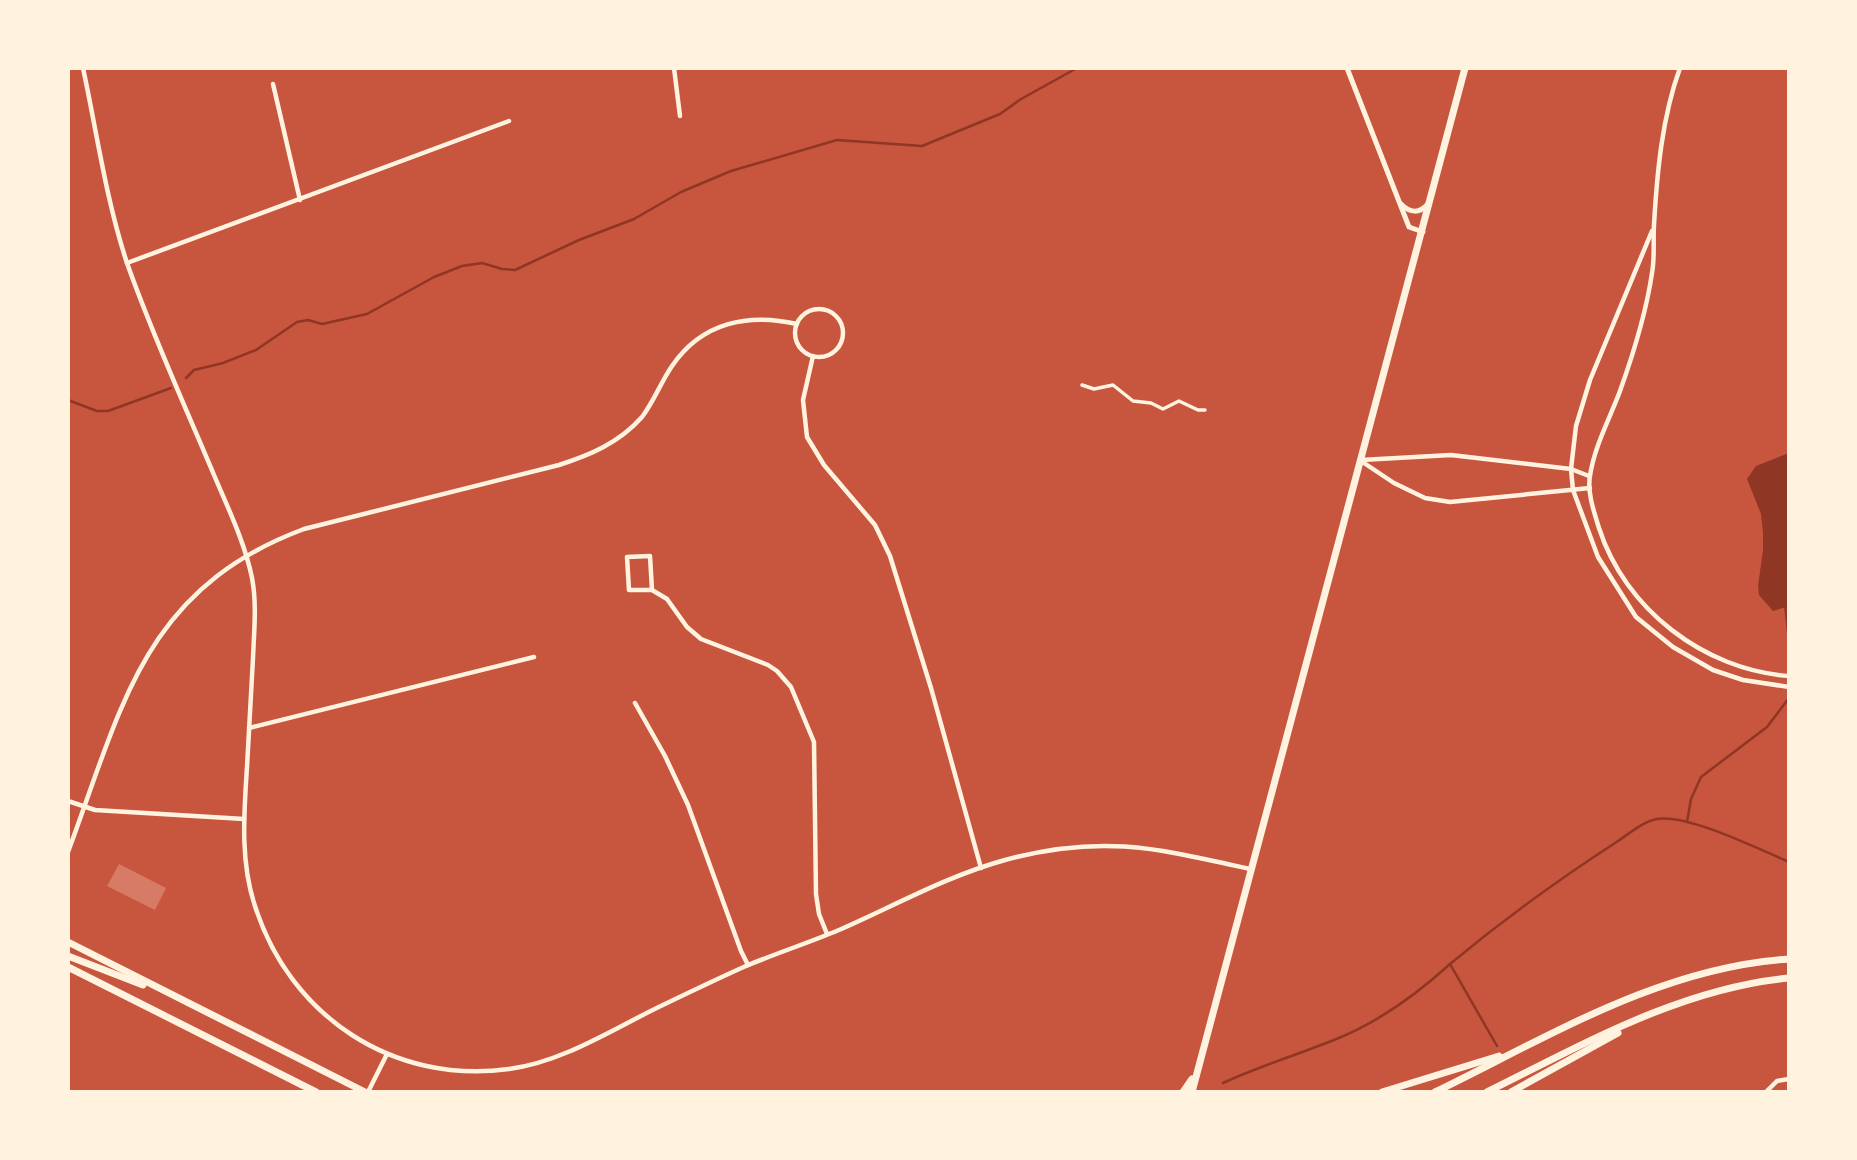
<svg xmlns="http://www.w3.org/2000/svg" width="1857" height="1160" font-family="Figtree,sans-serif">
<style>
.water{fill:#8f3625}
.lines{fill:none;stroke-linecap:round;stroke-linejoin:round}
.stream{stroke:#8f3625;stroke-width:2.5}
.building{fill:#d67c66}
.pedestrian{stroke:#fff3e0;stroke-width:3.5}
.minor{stroke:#fff3e0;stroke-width:4.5}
.tertiary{stroke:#fff3e0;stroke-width:5}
.primary{stroke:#fff3e0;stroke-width:7}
</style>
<rect width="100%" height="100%" fill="#c8553d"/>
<polygon class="water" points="1789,453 1789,606 1773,611 1759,595 1758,586 1763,550 1763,532 1761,514 1747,479 1756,466"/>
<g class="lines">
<g class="stream">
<polyline points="186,378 194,370 223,363 256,350 297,322 308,320 322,324 367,314 434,277 462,266 482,263 502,269 515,270 579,240 634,219 681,192 731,171 837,140 922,146 1000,114 1021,99 1077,68"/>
<polyline points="68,400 97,411 108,411 171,388"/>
<polyline points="1785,604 1789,640"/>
<polyline points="1687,822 1691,799 1701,777 1767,727 1789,698"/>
<path d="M1450,964C1503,920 1558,880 1615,843C1628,835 1641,822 1657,819C1688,814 1759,849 1789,862"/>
<path d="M1223,1083C1259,1066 1297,1055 1334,1040C1377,1023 1415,996 1450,964L1497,1046"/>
</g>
</g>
<polygon class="building" points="119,864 166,888 155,910 107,886"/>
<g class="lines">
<polyline class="pedestrian" points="1082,385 1094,389 1113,385 1133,401 1151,403 1163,409 1179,401 1198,410 1205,410"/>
<g class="minor">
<path d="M83,68C97,133 106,200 127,263C152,334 185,406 214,475C228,508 245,543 252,578C257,604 254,632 253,658C251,694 249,731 247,767C244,813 240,862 255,906C290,1016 393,1085 509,1069C564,1062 616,1027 665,1004C692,991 719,978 746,966C777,953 808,943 839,930C894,906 947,876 1005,860C1101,834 1156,848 1250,869"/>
<polyline points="674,68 680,116"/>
<path d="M1680,68C1662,117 1657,173 1654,225C1653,241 1655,257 1652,273C1646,314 1634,352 1620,391C1610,418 1594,447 1590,476C1587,492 1594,512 1599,528C1625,609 1704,670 1789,676"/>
<polyline points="273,84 300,200"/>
<polyline points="1652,231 1590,380 1576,426 1571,469 1573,490 1598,557 1636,617 1673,647 1713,670 1743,680 1789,687"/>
<polyline points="127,263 509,121"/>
<circle cx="819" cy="333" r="24"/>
<polyline points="813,356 803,400 807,437 824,465 875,525 890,556 931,688 981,868"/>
<polyline points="1361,460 1451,455 1571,469 1589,476"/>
<polyline points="1361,461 1394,483 1425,498 1450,502 1590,488"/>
<polyline points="652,590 629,590 627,557 650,556 652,590 667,599 687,627 701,639 768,665 777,671 791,687 814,742 816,894 819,914 827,934"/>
<polyline points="635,703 665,756 688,805 741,951 748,965"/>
<polyline points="249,728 534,657"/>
<polyline points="68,801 95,810 244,819"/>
<path d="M68,852C122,707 143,589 304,529L559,465C590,455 619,443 642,417C654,401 661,382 672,366C702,322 748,313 797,324"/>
<polyline points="368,1092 387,1054"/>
<polyline points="1766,1092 1777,1081 1789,1079"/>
</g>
<g class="tertiary">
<polyline points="1347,68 1409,227 1423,232"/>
<path d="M1401,204C1410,213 1419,214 1428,204"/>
</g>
<g class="primary">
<polyline points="68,942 365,1092"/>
<polyline points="68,956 143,985"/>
<polyline points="68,967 316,1092"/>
<polyline points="1183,1092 1192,1079"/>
<polyline points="1192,1092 1465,68"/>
<polyline points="1382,1092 1499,1056"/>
<path d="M1435,1092C1548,1037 1661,967 1789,959"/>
<path d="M1487,1092C1582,1045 1681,988 1789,978"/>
<polyline points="1511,1092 1618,1033"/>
</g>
</g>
<rect width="1857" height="1160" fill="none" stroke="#fff3e0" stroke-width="140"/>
</svg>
